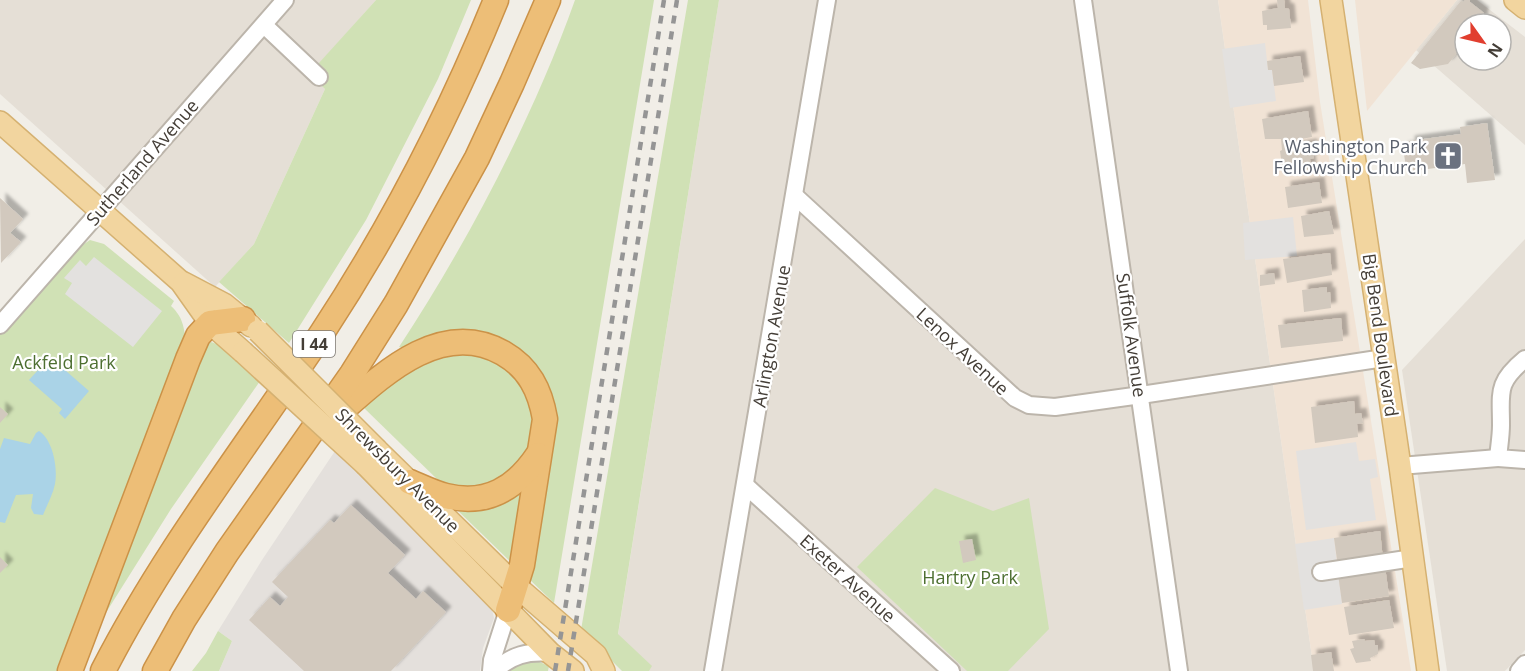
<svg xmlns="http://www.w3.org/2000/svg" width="1525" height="671" font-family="'Open Sans',sans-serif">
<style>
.residential{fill:#e5dfd6;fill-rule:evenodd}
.commercial{fill:#f1e3d5}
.industrial{fill:#e4e0dc}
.green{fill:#d0e1b5}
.parking{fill:#e3e1df}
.water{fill:#aad3e7}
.building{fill:#d2c9be;filter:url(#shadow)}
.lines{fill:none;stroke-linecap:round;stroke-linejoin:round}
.minor-casing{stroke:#bcb5ab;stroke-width:20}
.major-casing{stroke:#d5b171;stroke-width:24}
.highway-casing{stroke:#cb9248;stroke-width:27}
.minor{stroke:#fff;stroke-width:16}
.major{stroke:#f2d59f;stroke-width:21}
.highway{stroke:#edbe77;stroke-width:24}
.rail{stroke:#959595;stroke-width:4.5;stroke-dasharray:8 8;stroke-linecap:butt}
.major-bridge-casing{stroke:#d5b171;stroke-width:24;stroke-linecap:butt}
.major-bridge{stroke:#f2d59f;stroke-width:21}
.labels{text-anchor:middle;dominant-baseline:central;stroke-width:4.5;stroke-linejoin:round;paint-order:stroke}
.shield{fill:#fff;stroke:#7c7873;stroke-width:1.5}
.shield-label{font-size:16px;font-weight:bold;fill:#443e37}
.worship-label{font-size:18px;fill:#5b616d;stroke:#fff;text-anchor:end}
.street-label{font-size:18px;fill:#443e37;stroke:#fff}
.park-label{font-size:18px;fill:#4d6f31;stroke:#fff}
</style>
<defs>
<filter id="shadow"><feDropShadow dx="5.5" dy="-5.5" stdDeviation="1.5" flood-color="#0004"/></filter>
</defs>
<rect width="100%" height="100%" fill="#f1eee7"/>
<g class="residential">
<polygon points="0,0 376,0 310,74 325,89 254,244 215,287 0,94"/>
<polygon points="719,0 1218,0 1314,671 649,671 651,666 618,635"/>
<path d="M1457,0H1477L1525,37V145L1416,50ZM1465,24H1501V60H1465Z"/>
<polygon points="1525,239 1525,650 1505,671 1447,671 1402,370"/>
</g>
<g class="commercial">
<polygon points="1218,0 1308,0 1320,102 1411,671 1314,671"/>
<polygon points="1355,0 1457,0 1367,111"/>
</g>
<polygon class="industrial" points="335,451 401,512 491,605 494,618 483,648 480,671 219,671 232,641 218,631 262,560"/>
<g class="green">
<polygon points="376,0 471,0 438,79 366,220 289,343 219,282 254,244 325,89 309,74"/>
<path d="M575,0H654L554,603L527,577L552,426L515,349H407L399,347C468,242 533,118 575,0Z"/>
<polygon points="688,0 719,0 618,634 652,666 649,671 622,671 581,630"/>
<path d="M90,240L104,244L174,301L171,306C183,317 184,327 186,343L64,671H0V321L8,328L81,246Z"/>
<path d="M211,342C230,347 246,367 260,381L171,509L107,611L102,608L203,347Z"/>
<polygon points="475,352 499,361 518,376 535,414 526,460 513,475 471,492 440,482 363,407 386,381 434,356"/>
<polygon points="528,480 514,565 451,504"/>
<polygon points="935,488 993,511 1029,498 1049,629 1008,671 967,671 857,567"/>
<polygon points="218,631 232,641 219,671 192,671 206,653"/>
<polygon points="526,661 537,661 549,666 548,671 506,671"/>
</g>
<g class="parking">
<polygon points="1265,43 1268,70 1272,70 1276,101 1230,108 1222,49"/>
<polygon points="1293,217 1297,256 1245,260 1243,223"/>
<polygon points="94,257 162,311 133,347 65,294 72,283 64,278 80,260 86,266"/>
<polygon points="1356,442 1359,461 1375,459 1378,477 1370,479 1376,520 1306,530 1296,451"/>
<polygon points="1334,538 1342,604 1304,610 1295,544"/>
</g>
<g class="water">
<polygon points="50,357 89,391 65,419 59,413 62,409 29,380"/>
<path d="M39,431C53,440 58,468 55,484C53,494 47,505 43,515L34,514L31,508L33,494L16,495L5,523L0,522V449L4,438L30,444L36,433Z"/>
</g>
<g class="building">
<polygon points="1277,0 1284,0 1285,8 1289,9 1291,28 1267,30 1267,25 1263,25 1262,11 1278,8"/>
<polygon points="1465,0 1470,0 1470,2 1484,13 1482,16 1483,19 1479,24 1465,24 1465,43 1448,64 1420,69 1411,63 1461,1 1463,2"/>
<polygon points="1300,56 1304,82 1274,86 1272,70 1268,70 1267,61"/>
<polygon points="1308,111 1312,137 1290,141 1291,145 1287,145 1287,148 1312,144 1314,158 1310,159 1311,169 1283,174 1280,151 1282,150 1281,139 1265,139 1262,119"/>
<polygon points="1487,123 1495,180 1467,183 1465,164 1413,171 1413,167 1406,168 1403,147 1410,146 1409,141 1461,134 1460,127"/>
<polygon points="1319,182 1322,203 1288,208 1285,187"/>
<polygon points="0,198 23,219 10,233 21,242 1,263"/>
<polygon points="1329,211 1334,234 1304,237 1301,216"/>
<polygon points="1330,253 1332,275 1287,283 1283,259"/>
<polygon points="1274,273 1275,284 1260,286 1260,275"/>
<polygon points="1327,287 1327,293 1330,292 1331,308 1304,312 1302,290"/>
<polygon points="1341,318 1343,341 1281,348 1278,325"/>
<polygon points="1354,401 1355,414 1361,413 1363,423 1357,424 1358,437 1315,443 1311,407"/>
<polygon points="0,407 8,414 0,423"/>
<polygon points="351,505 405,555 388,573 416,599 423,591 446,612 391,671 304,671 249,620 270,597 280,606 288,597 272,582 330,520 334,523"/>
<polygon points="1380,531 1383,560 1338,567 1334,538"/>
<polygon points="972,539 976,560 963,563 959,541"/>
<polygon points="0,557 8,565 0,573"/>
<polygon points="1385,567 1389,596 1342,603 1338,574"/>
<polygon points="1389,600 1394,628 1349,635 1344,607"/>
<polygon points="1364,639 1365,641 1374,640 1375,645 1378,645 1378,654 1370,658 1371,661 1356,663 1350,649 1354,648 1352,641"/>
<polygon points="1331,652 1334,671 1313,671 1311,655"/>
</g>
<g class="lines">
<g class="minor-casing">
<g id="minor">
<polyline points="1083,0 1179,671"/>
<polyline points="264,25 319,77"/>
<polyline points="795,196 1015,398 1029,405 1055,407 1141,395 1384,358"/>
<polyline points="0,325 285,0"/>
<path d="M1525,359C1496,383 1501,392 1501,425C1501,436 1499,447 1498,458L1525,460"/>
<polyline points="1400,466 1498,458"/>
<polyline points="745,485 951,671"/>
<polyline points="1321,572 1413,558"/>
<polyline points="491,671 492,660 508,610"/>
<path d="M495,671C511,655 528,651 550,653"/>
<polyline points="713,671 827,0"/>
<polyline points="1519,671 1525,664"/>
</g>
</g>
<g class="major-casing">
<g id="major">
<polyline points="1331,0 1400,466 1428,671"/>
<polyline points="1515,0 1525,8"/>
<polyline points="0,122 181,282 210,323 243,352"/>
<polyline points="184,283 224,304 251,326"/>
<polyline points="377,450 516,586 596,655 604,671"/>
<polyline points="366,465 550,653 573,671"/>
</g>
</g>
<g class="highway-casing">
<g id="highway">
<path d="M331,420C376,381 438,316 503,353C529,368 540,390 545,419L522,565L508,610"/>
<path d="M410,482C422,487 434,493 446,496C487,506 516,488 538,455"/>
<polyline points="70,671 188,359 198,336 210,323 243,319"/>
<path d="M103,671C165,550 247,446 322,333C391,228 449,116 496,0"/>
<polyline points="155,671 184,619 227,552 352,374 396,304 477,158 512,83 548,0"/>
</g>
</g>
<use href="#minor" class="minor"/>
<use href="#major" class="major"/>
<use href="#highway" class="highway"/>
<g class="rail">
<polyline points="555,671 664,0"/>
<polyline points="568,671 677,0"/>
</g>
<g class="major-bridge-casing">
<g id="major-bridge">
<polyline points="258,331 377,450"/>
<polyline points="243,352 366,465"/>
</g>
</g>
<use href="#major-bridge" class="major-bridge"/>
</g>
<defs>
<g id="church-square" transform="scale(1.5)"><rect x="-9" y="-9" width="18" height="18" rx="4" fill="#6b7280" stroke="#fff"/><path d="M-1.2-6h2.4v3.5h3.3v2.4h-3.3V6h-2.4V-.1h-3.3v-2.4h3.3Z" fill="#fff"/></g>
</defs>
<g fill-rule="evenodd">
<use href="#church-square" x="1448" y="156"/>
</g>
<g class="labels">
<rect class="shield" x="293" y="331" width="42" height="26" rx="4.5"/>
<g class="shield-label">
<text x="314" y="344">I 44</text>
</g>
<g class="worship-label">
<text x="1427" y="146">Washington Park<tspan x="1427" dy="21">Fellowship Church</tspan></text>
</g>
<g class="street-label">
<text transform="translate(142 162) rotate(-49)">Sutherland Avenue</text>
<text transform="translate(1132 335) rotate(82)">Suffolk Avenue</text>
<text transform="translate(1381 335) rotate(82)">Big Bend Boulevard</text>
<text transform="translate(771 336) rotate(-80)">Arlington Avenue</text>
<text transform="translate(963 351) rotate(43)">Lenox Avenue</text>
<text transform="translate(398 470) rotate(45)">Shrewsbury Avenue</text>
<text transform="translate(848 578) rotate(42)">Exeter Avenue</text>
</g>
<g class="park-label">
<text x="64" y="362">Ackfeld Park</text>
<text x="970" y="577">Hartry Park</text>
</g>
</g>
<g transform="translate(1483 42) rotate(124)"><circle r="28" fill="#ffffff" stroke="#b4b2af" stroke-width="1.5"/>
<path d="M0-4.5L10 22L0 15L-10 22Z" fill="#e13e2f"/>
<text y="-9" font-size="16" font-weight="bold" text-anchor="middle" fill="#443e37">N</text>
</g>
</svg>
